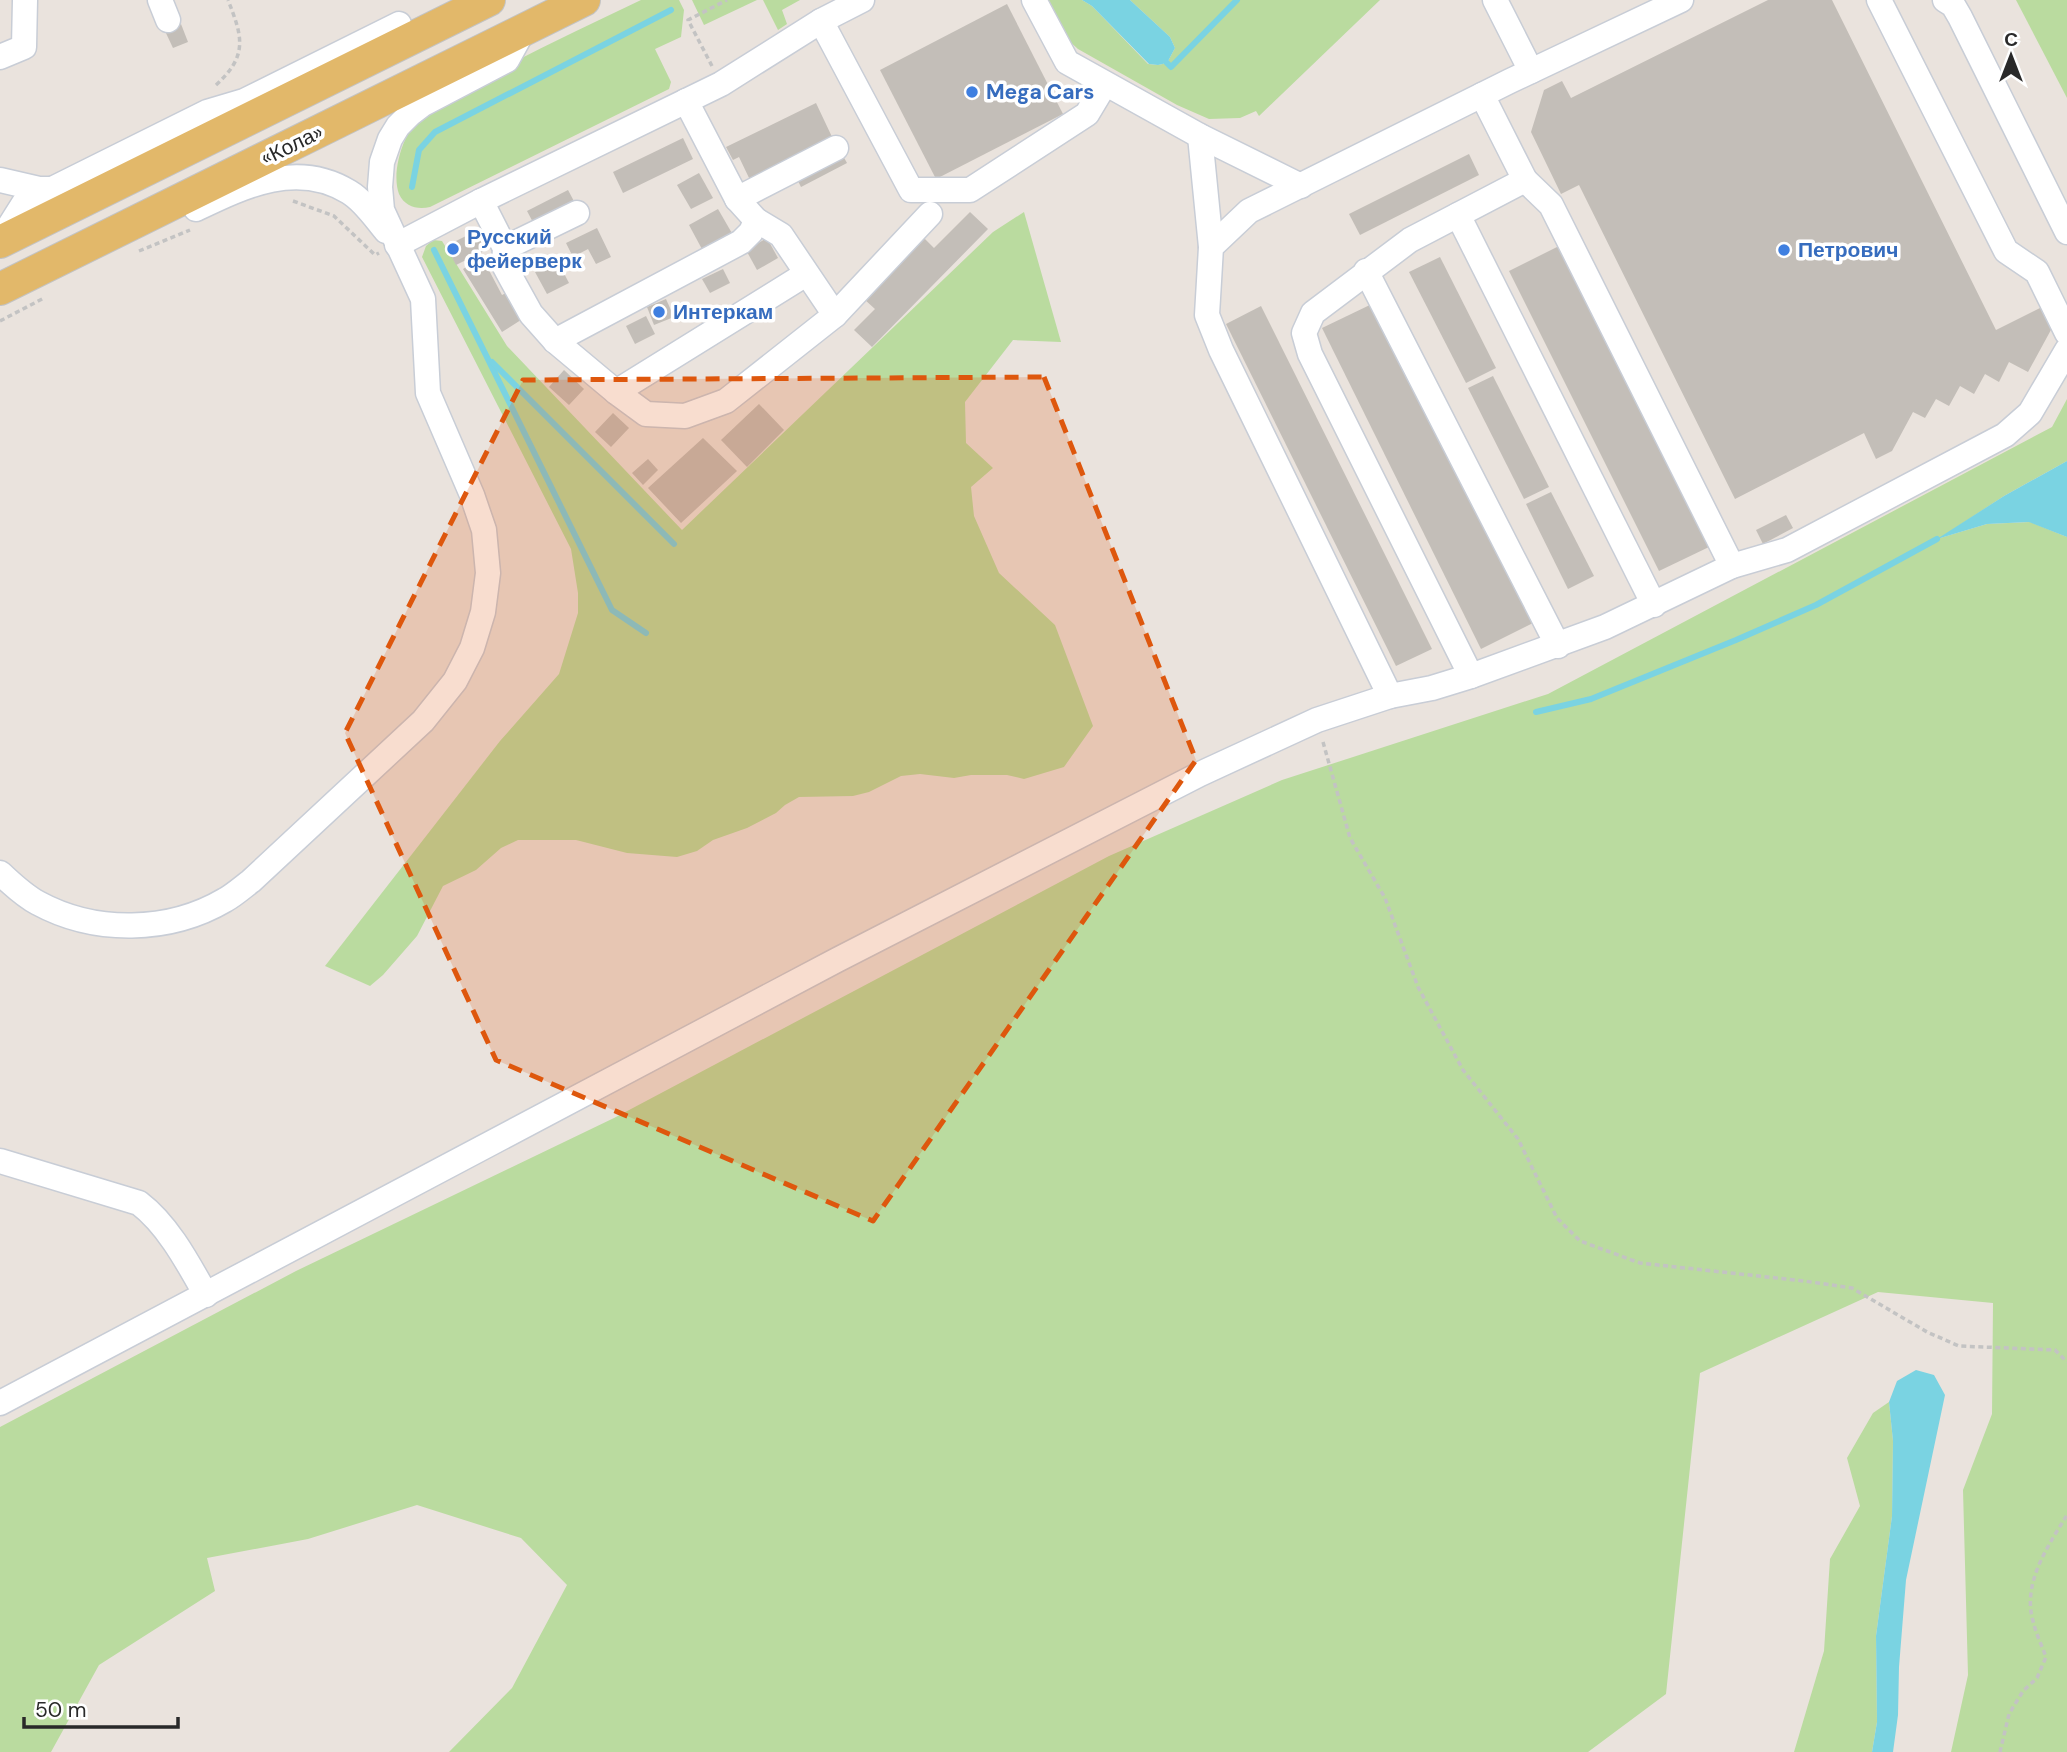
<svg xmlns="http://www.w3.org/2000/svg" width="2067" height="1752" font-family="'DM Sans',sans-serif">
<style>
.green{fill:#badb9f}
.water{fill:#7ad3e2}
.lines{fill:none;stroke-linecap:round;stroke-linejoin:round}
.stream{stroke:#7ad3e2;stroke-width:6}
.building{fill:#c3beb8}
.minor-casing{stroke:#c8cdd6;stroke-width:27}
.major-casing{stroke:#c3c3c3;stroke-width:34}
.path{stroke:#c3c3c3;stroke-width:3.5;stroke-dasharray:5 3.5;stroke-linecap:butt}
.minor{stroke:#fff;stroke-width:24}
.major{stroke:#e2b86a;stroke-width:32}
.marked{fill:#de570d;fill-opacity:0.2;stroke:#de570d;stroke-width:5;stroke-dasharray:14 9;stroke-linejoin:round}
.shop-dot{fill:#3f7fe0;stroke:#fff;stroke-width:2.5}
.labels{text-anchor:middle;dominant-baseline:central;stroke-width:7;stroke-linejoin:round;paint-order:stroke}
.shop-label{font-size:21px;font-weight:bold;fill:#366cbe;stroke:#fff;text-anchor:start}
.street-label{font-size:21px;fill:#292929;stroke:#fff}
</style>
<rect width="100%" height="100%" fill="#eae3dd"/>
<g class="green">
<path d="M641,0H679L684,10L681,37L655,49L671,82L669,89L430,207C418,210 405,207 399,194C390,170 406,126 425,111C438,100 457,93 472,84C527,54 584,27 641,0Z"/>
<polygon points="692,0 757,0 704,25"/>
<polygon points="763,0 800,0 782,10 787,24 778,30"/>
<polygon points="1048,0 1082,0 1092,6 1148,64 1158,65 1167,63 1175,48 1170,37 1130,0 1380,0 1259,116 1256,111 1240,118 1209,119 1177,105 1078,49 1068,40"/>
<polygon points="2016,0 2067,0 2067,98"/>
<polygon points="1024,212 1061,342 1013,340 965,402 966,443 993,468 971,487 974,516 999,573 1055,625 1093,726 1064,767 1024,779 1007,775 971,775 954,778 920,774 901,776 869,792 853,796 799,797 785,805 776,813 747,828 713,840 697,851 677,857 627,853 576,840 518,840 501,848 476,870 443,886 417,936 383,975 370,986 325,966 500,741 559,674 578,613 578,593 571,549 422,257 426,246 433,240 442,241 507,346 682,530 993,232"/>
<polygon points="2067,399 2067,461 2004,496 1940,538 1987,524 2030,522 2067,537 2067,1752 1951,1752 1968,1675 1963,1490 1992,1414 1993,1303 1878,1292 1700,1373 1666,1694 1588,1752 449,1752 512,1688 567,1585 521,1538 417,1505 308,1539 207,1558 215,1591 99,1665 51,1752 0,1752 0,1427 296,1271 614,1118 1109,856 1282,780 1548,694 2052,427"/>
<polygon points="1889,1402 1893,1441 1892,1516 1876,1636 1877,1722 1872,1752 1794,1752 1824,1651 1830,1559 1860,1506 1847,1458 1873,1413"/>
</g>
<g class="water">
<polygon points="1082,0 1130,0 1170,37 1175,48 1167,63 1158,65 1149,64 1092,6"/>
<polygon points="2067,461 2067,537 2029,522 1987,524 1937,539 2004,496"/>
<polygon points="1916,1370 1934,1375 1945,1395 1906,1580 1899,1667 1898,1715 1893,1752 1872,1752 1877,1722 1876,1636 1892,1516 1893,1441 1889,1402 1897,1381"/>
</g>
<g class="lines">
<g class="stream">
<polyline points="1167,63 1171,67 1237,0"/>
<polyline points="412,187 419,150 435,132 671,10"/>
<polyline points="434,250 612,610 646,633"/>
<polyline points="492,362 674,544"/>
<polyline points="1536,712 1591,699 1736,640 1816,605 1937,539"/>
</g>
</g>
<g class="building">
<polygon points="1768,0 1832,0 1996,330 2042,307 2052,328 2028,372 2009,362 1999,382 1985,374 1974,394 1960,386 1949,406 1936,399 1925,418 1913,412 1892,451 1876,459 1864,433 1735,499 1579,185 1561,194 1531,132 1544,90 1562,81 1571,98"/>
<polygon points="1007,4 1063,114 936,179 880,70"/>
<polygon points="181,24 188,42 173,48 165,31"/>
<polygon points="816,103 833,139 750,180 739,157 733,160 726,147"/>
<polygon points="683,138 693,159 623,193 613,172"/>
<polygon points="842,154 847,163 801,187 796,177"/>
<polygon points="1469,154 1479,175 1360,235 1349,214"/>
<polygon points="699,173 713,198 691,209 677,185"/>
<polygon points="568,190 576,205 535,226 527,211"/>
<polygon points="718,209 733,235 703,251 689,225"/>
<polygon points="970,212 988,229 872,347 854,330 875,309 864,299 924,238 934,248"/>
<polygon points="482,228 492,247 456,265 446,246"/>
<polygon points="597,228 611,257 596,264 588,249 573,257 566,243"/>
<polygon points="767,238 778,258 757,270 746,250"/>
<polygon points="1559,246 1709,547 1659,571 1509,271"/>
<polygon points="482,257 502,295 508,292 524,318 502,332 463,269"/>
<polygon points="1440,257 1496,368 1466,383 1409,272"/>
<polygon points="557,260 569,283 547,294 535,272"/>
<polygon points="723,269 730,283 710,293 702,279"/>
<polygon points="666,299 674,317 654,325 647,307"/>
<polygon points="1374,303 1533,623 1481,649 1322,328"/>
<polygon points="1261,306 1432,649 1396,666 1226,324"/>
<polygon points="646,316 655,334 635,344 626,326"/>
<polygon points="564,370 584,389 569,405 549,387"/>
<polygon points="1493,376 1549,487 1524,499 1468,388"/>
<polygon points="759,404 784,430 747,467 721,440"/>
<polygon points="613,413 629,428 611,447 595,432"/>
<polygon points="703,438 737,471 681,523 648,488"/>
<polygon points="648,459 658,470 643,485 632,473"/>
<polygon points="1551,492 1594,576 1568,589 1526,504"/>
<polygon points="1786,515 1793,528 1763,544 1756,530"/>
</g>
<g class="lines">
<g class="minor-casing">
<g id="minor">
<polyline points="160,0 168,20"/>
<polyline points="1034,0 1067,62 1200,136 1301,186"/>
<polyline points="1495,0 1531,71"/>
<polyline points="1879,0 2006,251 2037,272 2067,333"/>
<polyline points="1945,0 1953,5 1960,17 2067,232"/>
<polyline points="821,21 911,190 970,190 1087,114 1105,84"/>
<polyline points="0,57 24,47 25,0"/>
<polyline points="1482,95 1525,180 1551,205 1732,566"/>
<polyline points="686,101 737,199 756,220 781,235 835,315"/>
<polyline points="1200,136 1211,247"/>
<polyline points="0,180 39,189 51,189"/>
<polyline points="737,199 836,148"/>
<polyline points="481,201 505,248 504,265 511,278 531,314 555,341 616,392 646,414 685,416 726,401 835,315 930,214"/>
<path d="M196,209C244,186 297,160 349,192C364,201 375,218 386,231"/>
<polyline points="1458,215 1654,605"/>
<polyline points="0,241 24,203 207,112 244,101 399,24"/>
<polyline points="397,245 481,201 721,84 821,21 862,0"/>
<polyline points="505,248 577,213"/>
<polyline points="1366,271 1558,646"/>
<polyline points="555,341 741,242 751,232 756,220"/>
<polyline points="616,392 806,274"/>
<polyline points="1471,676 1310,354 1304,333 1313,313 1410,240 1525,180"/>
<polyline points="1390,696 1221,350 1207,315 1211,247 1249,211 1510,81 1681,0"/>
<path d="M0,873C11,883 24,896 38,903C95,934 169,933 225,900C234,895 243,887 251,881L423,721L455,681L472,648L483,612L488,573L484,530L472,495L428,393L423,299L382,210L380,187L382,162L390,139L398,126L410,114L423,104L507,60L523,31"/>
<path d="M0,1161L139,1203C168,1225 188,1263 206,1295"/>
<polyline points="0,1403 837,960 1200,774 1317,720 1390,696 1432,688 1471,676 1605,627 1732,566 1787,550 2005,435 2030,413 2067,350"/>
</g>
</g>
<g class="major-casing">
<g id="major">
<polyline points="0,242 489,0"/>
<polyline points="0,289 584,0"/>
</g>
</g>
<g class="path">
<polyline points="712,66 688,20 727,0"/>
<path d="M216,85C249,55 242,36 228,0"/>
<polyline points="293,201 334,216 375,255 379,253"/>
<polyline points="139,251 190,230"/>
<polyline points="0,321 44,298"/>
<polyline points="1323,742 1350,838 1385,898 1418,987 1463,1070 1518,1139 1557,1218 1580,1241 1640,1263 1804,1281 1852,1288 1927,1332 1959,1346 2055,1350 2067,1362"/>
<path d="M2000,1752L2009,1714L2023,1691L2037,1678L2046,1657C2042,1646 2036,1634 2033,1621C2022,1583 2048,1546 2067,1515"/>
</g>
<use href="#minor" class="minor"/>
<use href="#major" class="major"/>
</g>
<path class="marked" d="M1044,377L1196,760L873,1221L496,1060L345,733L523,380Z"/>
<g class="shop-dot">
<circle cx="972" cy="92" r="7"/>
<circle cx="453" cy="249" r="7"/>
<circle cx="1784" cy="250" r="7"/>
<circle cx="659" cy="312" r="7"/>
</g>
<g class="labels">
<g class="shop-label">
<text x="986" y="92">Mega Cars</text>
<text x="467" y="237">Русский<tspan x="467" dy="24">фейерверк</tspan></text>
<text x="1798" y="250">Петрович</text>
<text x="673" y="312">Интеркам</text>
</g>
<g class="street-label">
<text transform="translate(292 145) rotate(-26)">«Кола»</text>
</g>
</g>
<g transform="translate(2011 56)" stroke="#ffffff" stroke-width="5" paint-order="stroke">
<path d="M0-5L12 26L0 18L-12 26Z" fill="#292929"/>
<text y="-10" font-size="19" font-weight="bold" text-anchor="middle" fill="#292929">С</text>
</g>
<path d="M24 1717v10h154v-10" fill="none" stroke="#292929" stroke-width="3.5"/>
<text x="35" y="1717" font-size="21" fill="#292929" stroke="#ffffff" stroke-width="5" paint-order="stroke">50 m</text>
</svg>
